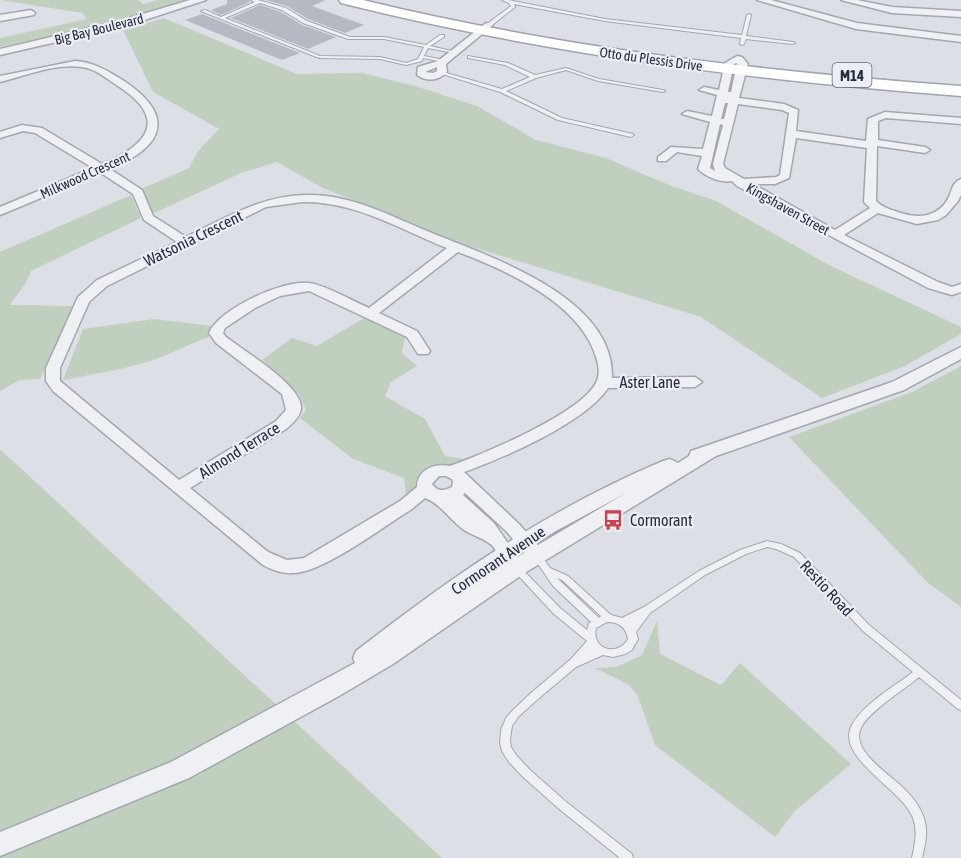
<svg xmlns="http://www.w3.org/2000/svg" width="961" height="858" font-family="'Asap Condensed',sans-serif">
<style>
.green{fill:#c1d0be}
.building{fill:#b4b9c2}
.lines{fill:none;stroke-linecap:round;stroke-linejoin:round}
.service-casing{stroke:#a2a7b0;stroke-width:2}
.minor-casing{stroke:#a2a7b0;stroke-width:3}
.tertiary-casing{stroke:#a2a7b0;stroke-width:3}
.primary-casing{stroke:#9ca3b1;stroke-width:3}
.service{fill:#eff0f4;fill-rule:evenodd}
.minor{fill:#eff0f4;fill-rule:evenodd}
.tertiary{fill:#eff0f4;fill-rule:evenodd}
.primary{fill:#fff;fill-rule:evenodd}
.labels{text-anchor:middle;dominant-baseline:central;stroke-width:4.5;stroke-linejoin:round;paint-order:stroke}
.far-street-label{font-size:14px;fill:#262d3c;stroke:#ebeef4}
.shield{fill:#ebeef4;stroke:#616773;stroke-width:1.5}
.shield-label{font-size:15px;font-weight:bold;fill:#262d3c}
.street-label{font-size:16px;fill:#262d3c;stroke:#ebeef4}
.poi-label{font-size:16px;fill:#262d3c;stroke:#ebeef4;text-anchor:start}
</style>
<rect width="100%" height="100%" fill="#dce0e6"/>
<g class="green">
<polygon points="0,0 138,0 143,4 158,0 187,0 111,23 0,47 0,38 87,19 83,13"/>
<polygon points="164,18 297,74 362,73 415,86 477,106 536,140 606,158 669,185 716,201 829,265 961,327 961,334 905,366 822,398 701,317 469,246 323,188 277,162 241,173 150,215 141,189 189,168 198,151 219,129 153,92 123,30"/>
<polygon points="131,195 141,218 31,271 25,284 10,305 75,306 40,379 20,380 0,391 0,252"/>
<polygon points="364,318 405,337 402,353 417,366 391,382 385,396 425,419 445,456 477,461 427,473 407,503 404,478 353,459 300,418 306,410 299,394 262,360 292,338 317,346"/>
<path d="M154,319L213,326L209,337C186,345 164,358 140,364C115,371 88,375 63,380L83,329Z"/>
<polygon points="961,366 961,607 927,582 789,437 912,392"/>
<polygon points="0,449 442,858 0,858"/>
<polygon points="657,621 660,654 721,685 740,663 851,764 795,811 775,837 655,745 637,694 629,685 595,668 616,667 642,655"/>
</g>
<g class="building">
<polygon points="227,0 249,0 250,2 221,15 211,10 227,4"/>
<polygon points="266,0 326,0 312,6 364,25 345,33 308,19 287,6"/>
<polygon points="260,5 281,12 302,25 336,37 308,49 231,18"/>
<polygon points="202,14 300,53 282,60 185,20"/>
</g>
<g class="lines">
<g class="service-casing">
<g id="service">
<path d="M251,0H258L286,8L307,21L350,37H384L426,45L440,35H444V37L430,46L456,52L454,53L428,48L424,56L444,60V62L423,58L422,61L406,65L380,59L319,58L201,11L205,10L221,17L255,2ZM260,3L282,10L303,23L348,39H384L424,47L418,59L406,63L380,57L320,56L225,18Z"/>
<polygon points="502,0 508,0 605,19 742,35 747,15 749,14 751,15 746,36 793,42 795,43 793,44 746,39 744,44 742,45 740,44 741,38 605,21 514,4 515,7 491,26 487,26 487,24 511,6 509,3"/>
<polygon points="468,56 508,63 535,75 566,68 599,79 663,90 665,91 663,92 598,81 566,70 536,78 506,91 562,118 633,134 634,135 631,137 558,120 500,92 439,73 443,72 502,89 530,77 505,65 468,58"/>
<path d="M767,541L781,544L800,553L869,625L961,700V710L958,709L919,677C904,690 872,709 862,726C857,734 859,744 865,752C881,774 910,786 922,813C929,830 926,840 922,858H912C915,843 918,833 913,818C902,788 832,757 853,723C865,703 895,686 913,672L863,631L794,557L776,549L767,547L746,554L705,575L650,613L636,632L638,639L632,650L625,654L613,657L603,655L576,667L538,699L518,717L512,726L510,739L511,747L516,755L529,769L565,801L632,854L633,858H620L558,808L522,776L509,762L502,751L500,743L501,730L506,718L512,711L531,693L571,659L587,641L554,614L514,571L513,569L514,567L517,566L520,567L560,608L587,630L589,623L591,622L553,586L534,558L533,556L534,554L537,553L540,554L550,568L568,576L611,615L622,618L644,607L699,571L740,550ZM557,578L562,580L601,616L599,618ZM607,622C619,622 626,627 628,639C618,657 591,650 596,628Z"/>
</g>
</g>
<g class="minor-casing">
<g id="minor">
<polygon points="757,0 771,0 857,23 961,36 961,42 856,29"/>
<polygon points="841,0 857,0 892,7 961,11 961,17 892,13"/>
<polygon points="31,10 35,13 34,15 0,21 0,15"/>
<path d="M486,23L493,25L446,64L447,72C438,81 427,82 417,75L418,67L438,61ZM437,67V71L433,73L425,72Z"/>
<path d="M737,56L742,57L748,64L739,98L784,104L798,110L796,131L866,141L868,119L885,112L961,118V124L886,118L878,121V140L925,147L930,150L925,153L877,146L876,201C883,208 892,210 901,213C919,219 939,217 949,197C952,189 953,182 961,179V195L958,201L946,215L938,220L917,224L878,213L844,235L938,282L952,287L961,284V292L952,295L928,288L737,186L732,181C721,183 706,177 698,169L702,156L677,152L666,161H658V157L671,147L703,149L710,122L682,114L687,111L712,116L717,95L699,90L704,87L719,90L725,63ZM737,63L731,92H728L734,64ZM725,103H728L724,119H721ZM738,104L782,110L789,113L780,175L776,177L744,179L725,168L723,164ZM720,124L723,125L713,164L715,171L710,168ZM796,138L867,148L864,202L870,208L835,230L753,184H775L789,178Z"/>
<path d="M75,61C93,62 106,70 121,79C177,115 165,146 110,169L142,190L153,216L186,237C226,218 264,194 310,195C352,195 388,215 427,231C487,256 615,296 612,378L695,377L702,382L695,387L608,388C585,423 503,458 464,472L519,524L542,550L544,555L542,560L536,562L530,560L507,532L465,493L463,495L494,523L518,558L521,563L518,568C500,573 501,551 489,543C482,538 472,535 464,530C450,520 441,504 425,498L412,509C384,526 324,572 294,573C283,574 272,570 263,565L53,391L46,381V368L78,297L97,280L177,242L144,220L133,194L101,173L0,215V207L93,168L35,133L23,131L0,138V132L22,125L42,128L102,164C148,145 169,119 118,86C107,79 95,68 81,67C55,63 25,76 0,82V76ZM302,202C355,201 399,229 447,248L369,308C352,301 326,285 309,283C283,280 220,308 209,333L216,343L282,394L286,410L276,421L179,480L60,381V368L89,302L107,286L266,207ZM458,252C506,270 580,303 596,357C599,365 600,376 596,383C580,414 483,454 450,466C434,463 417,470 417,487L400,501L304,558L287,560L268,552L190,488L286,429C293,423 302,415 301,406C299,384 243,350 226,337L223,333L225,328L255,308L280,296L309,291L407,337L418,354H428L430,351L417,331L379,313ZM439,476H446L453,480L452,487C443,491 438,492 432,484Z"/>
</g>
</g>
<g class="tertiary-casing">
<g id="tertiary">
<polygon points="190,0 206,0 126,26 0,55 0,49 119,21"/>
<path d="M961,347V359L904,390L716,456L523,574L393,664L339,696L189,778L0,856V832L171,762L355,663L353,658L356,651C457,573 545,511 663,461L670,459L678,463L689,456L691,451L892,382ZM626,493L509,562L465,591L554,532Z"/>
</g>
</g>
<g class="primary-casing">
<path id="primary" d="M339,0H363C560,48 759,71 961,86V96C751,80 545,54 341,3Z"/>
</g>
<use href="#service" class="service"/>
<use href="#minor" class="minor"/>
<use href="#tertiary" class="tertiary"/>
<use href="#primary" class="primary"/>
</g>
<defs>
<g id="bus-bare" transform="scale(1.62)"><path d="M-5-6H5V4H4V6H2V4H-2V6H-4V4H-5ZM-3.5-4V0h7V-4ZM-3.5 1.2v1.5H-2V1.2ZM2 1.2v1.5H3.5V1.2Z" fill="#c94351" stroke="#ebeef4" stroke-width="2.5" paint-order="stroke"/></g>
</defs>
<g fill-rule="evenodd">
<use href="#bus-bare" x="613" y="520"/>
</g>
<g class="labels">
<g class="far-street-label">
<text transform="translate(99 29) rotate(-14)">Big Bay Boulevard</text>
<text transform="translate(651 59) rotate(8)">Otto du Plessis Drive</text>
<text transform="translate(85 175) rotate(-24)">Milkwood Crescent</text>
<text transform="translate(788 209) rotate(29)">Kingshaven Street</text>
</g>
<rect class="shield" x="832.5" y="63" width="39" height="24" rx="4.5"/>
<g class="shield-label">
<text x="852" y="75">M14</text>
</g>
<g class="street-label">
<text transform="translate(193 238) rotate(-26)">Watsonia Crescent</text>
<text x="650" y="382">Aster Lane</text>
<text transform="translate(239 450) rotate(-32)">Almond Terrace</text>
<text transform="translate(498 560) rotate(-34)">Cormorant Avenue</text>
<text transform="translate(827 588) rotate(47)">Restio Road</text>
</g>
<g class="poi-label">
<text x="630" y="520">Cormorant</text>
</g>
</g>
</svg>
